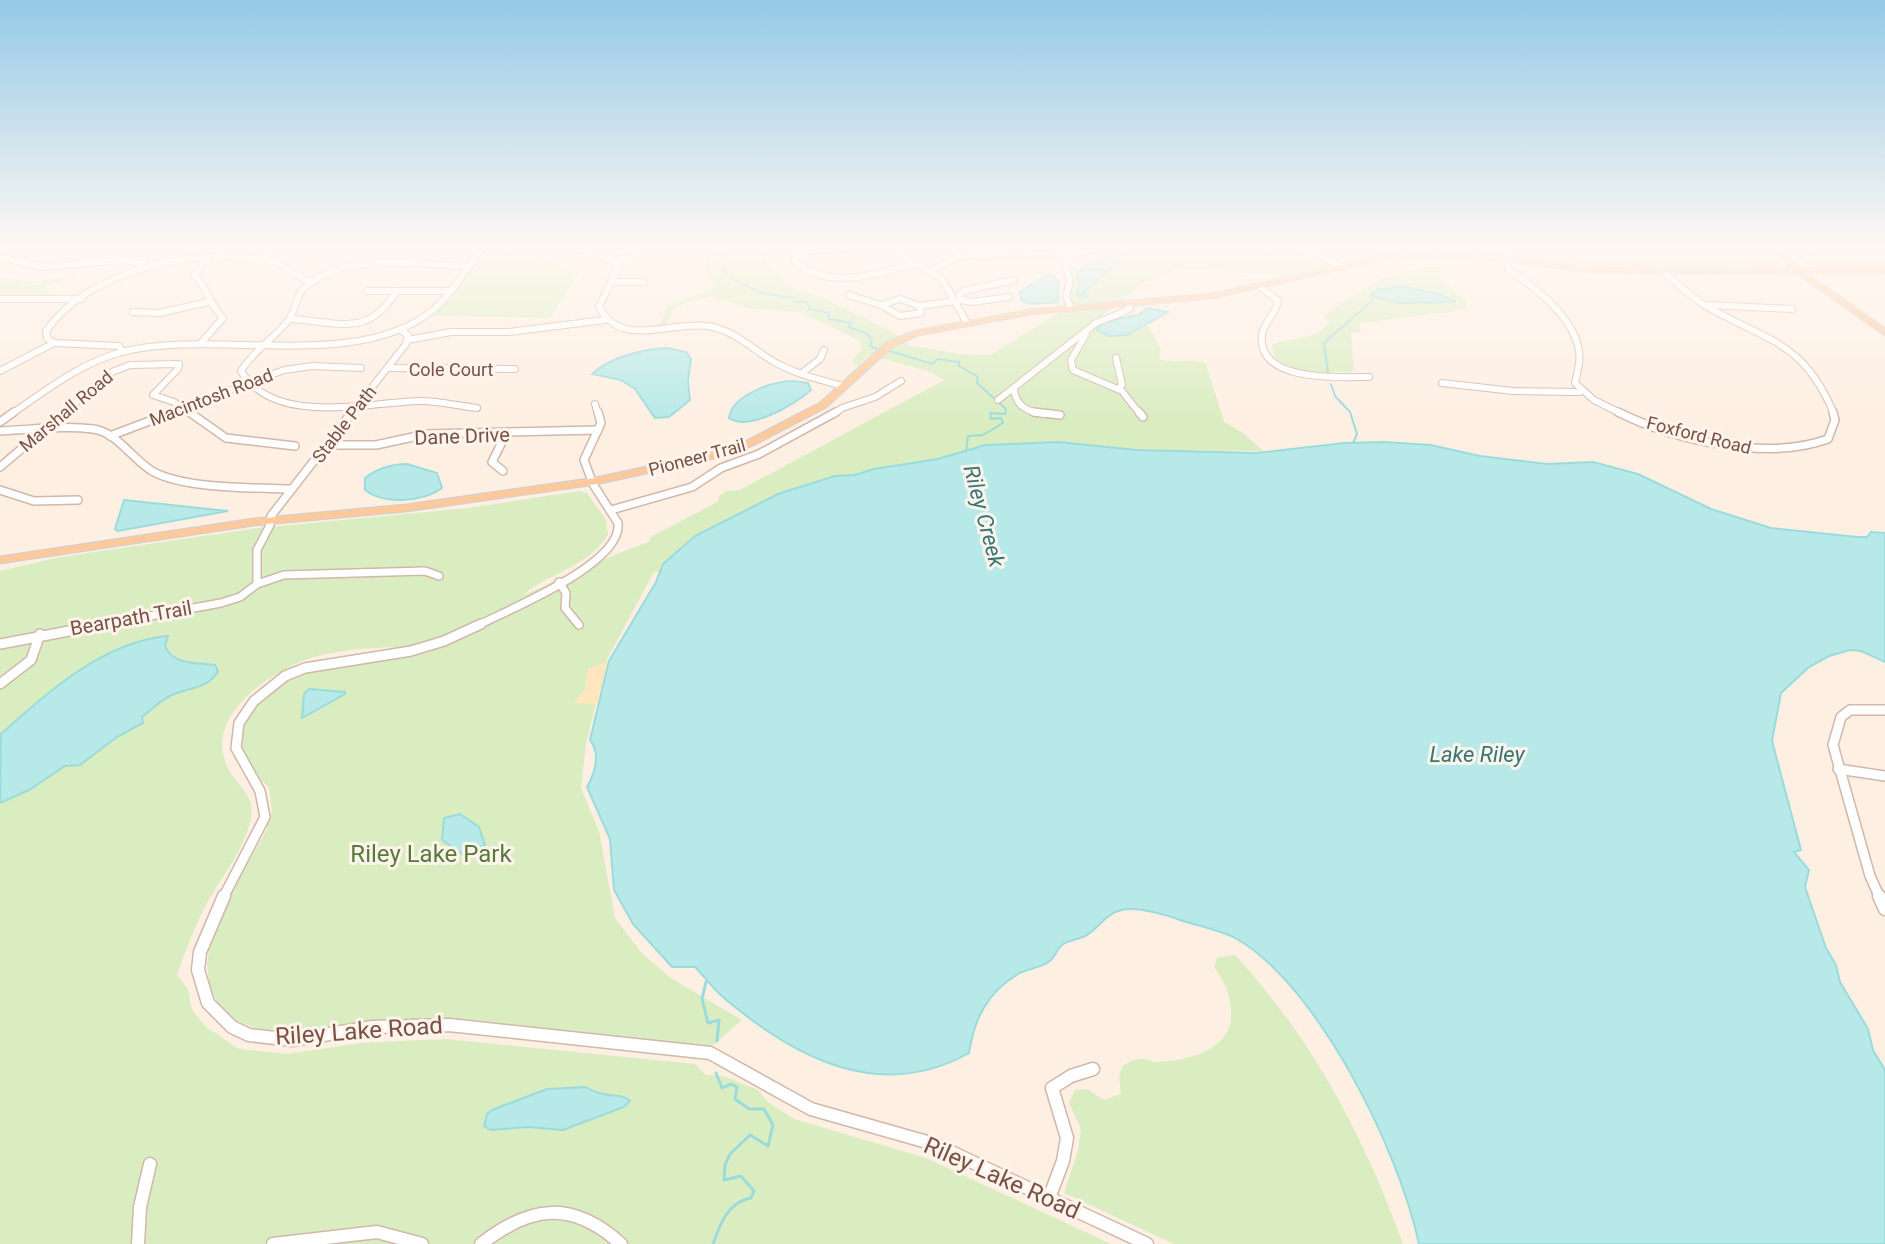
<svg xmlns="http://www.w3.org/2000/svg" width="1885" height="1244" font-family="Roboto,sans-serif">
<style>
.green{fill:#d9edc1;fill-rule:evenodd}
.sand{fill:#ffe6bc}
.water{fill:#b6e9e8;stroke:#9cdbdb;stroke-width:2}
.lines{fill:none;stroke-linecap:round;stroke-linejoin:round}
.stream-far1{stroke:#9cdbdb;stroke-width:2}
.stream{stroke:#9cdbdb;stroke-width:3}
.minor-far3-casing{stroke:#d2b7ab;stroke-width:8}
.minor-far2-casing{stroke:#d2b7ab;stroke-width:10}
.minor-far1-casing{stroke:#d2b7ab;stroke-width:12}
.minor-casing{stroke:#d2b7ab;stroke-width:15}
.major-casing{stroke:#d9cecb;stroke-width:3}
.minor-far3{stroke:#fff;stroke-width:6}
.minor-far2{stroke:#fff;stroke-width:7}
.minor-far1{stroke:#fff;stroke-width:9}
.minor{stroke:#fff;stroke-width:12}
.major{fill:#ffc999;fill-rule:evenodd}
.labels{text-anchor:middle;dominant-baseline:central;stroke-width:6;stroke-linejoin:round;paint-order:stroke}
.far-street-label{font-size:18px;fill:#785147;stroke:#fff4eb}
.street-label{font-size:20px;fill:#785147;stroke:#fff4eb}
.water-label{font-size:22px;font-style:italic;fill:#377677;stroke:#fff4eb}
.near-park-label{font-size:24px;fill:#58793c;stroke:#fff4eb}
.near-street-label{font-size:24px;fill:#785147;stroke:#fff4eb}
</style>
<rect width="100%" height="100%" fill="#feefe3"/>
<g class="green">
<path d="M693,248H784L765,260L787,285L829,301L896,334L908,345L959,354L990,355L1059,313L1073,281L1091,260L1136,248H1286L1333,266C1278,290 1208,257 1158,275C1138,283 1120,304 1102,316L1148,326L1161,349L1159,359C1175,364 1192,357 1206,364L1224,422L1243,433L1263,451L1137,450L1058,442L972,448L938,459L874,469L855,475L835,476L794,489L663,564L660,572H654L607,659L586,744L581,788L599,831L615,918L640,951L669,977L742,1020L711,1047L462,1019L370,1021L297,1033H271L233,1020L217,1002L209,983L207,963L211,938L219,914L266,831L272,811L269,788L240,758L243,715L283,671C252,686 211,722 225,761C234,787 260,793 249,826C241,855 219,880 205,907C194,928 185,952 177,975L188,989L192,1010L206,1027L239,1049L287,1054L360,1043L446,1039L695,1064L706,1075L724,1076L758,1090L769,1103L794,1119L926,1158L1111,1244H0V571L60,557L258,528L469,508L579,491L587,493L606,520L608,535C588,567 549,573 523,595C566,577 608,556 651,541L649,538L719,501V496L727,491L740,490L944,380L930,372L869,355L858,365L851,362L862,349L860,341L800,312L752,309L710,296L675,307L666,326H659L667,306L706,291L716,284L705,276L707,260H688ZM395,647L378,655L289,667C322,650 359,649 395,647Z"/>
<polygon points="1558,248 1767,248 1784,268 1575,266"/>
<polygon points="1807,252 1885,260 1885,267 1813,267 1799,257"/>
<polygon points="484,253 523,253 578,274 550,318 433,316"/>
<path d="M1437,267L1446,272L1439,278L1467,301L1465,310L1361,323L1359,327L1361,332H1351L1354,370L1350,372C1322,371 1299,378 1275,358L1272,345C1289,337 1319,341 1329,322L1324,316C1356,291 1395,266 1437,267Z"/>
<polygon points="77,274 46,286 50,296 0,298 0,278 35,282"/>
<path d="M1235,955C1312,1038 1365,1138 1403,1244H1174L1064,1193L1078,1150L1081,1129L1069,1103L1075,1090L1087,1089L1104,1100L1121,1094L1119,1077L1123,1065C1128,1063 1135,1059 1140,1059C1146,1058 1152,1063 1158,1062C1185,1061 1228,1051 1231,1019C1232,998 1226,983 1214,967L1217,958Z"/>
</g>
<polygon class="sand" points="609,661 597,704 573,703 585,690 588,669"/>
<g class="water">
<polygon points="1109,260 1118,262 1084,292 1087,297 1077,295 1080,284 1076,273 1088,264"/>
<polygon points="1048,274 1054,276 1059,282 1058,302 1030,304 1021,300 1020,292"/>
<polygon points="1401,286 1439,294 1456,302 1399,303 1371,296 1377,290"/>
<polygon points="1148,308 1168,312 1127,335 1109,336 1097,330 1104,322 1138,315"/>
<path d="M667,348L686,352L691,359L688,381L690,400L669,417L655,418L635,389L621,380L592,374C610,357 643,349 667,348Z"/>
<path d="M793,381L808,383L811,390C795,404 749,432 729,418C732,395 773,381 793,381Z"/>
<path d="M1058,442L1137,450L1256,453L1344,443L1384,442L1431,445L1480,456L1547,464L1593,462L1638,474L1711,509L1771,528L1857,537H1867L1871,532L1885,533V662L1861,651L1850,650L1829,656L1809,667L1781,693L1772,741L1801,850L1794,852L1809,870L1805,887L1826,948L1836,965L1840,982L1868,1029L1873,1050L1885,1070V1244H1419C1400,1153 1318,984 1235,938C1220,930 1199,926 1183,921C1166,915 1134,905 1118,911C1103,916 1098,930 1085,936C1077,940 1069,940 1062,945C1057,949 1056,955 1051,960C1043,968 1028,968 1018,974C987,992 974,1020 969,1053C880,1103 795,1058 724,998C713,989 705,977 695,967H672L633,924L614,890L610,839L587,787C595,773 601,753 590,740L609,661L656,582L663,564L695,536L778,494L835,476L855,475L874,469L938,459L985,445Z"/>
<path d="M407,464L437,473L442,488C423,502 384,505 365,490V478C378,468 391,464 407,464Z"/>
<polygon points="124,500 228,511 118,531 115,529"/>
<path d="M168,636L165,646C173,666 197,662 215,665L218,671C208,689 192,687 174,694C162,699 152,709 142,717L143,723L117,737L80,765L65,766L29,790L0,803L1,734C47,693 104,641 168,636Z"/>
<polygon points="309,689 345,692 345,694 302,718 304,694"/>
<polygon points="460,814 479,827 485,845 464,855 442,840 444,818"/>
<path d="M586,1087C603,1099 622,1092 630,1101L624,1107L563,1130L527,1127L491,1130L484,1126L487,1114L492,1110L547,1089Z"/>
</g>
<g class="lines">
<g class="stream-far1">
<polyline points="715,248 722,258 722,270 733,275 732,279 762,293 794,298 794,302 807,302 810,309 829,313 829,319 852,323 848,327 866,333 872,340 870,346 877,349"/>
<polyline points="890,351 933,364 937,359 959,362 959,366 978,377 977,383 1006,409 1005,414 990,413 991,419 1001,418 1003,423 983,435 968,436 966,452"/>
<polyline points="1328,373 1324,343 1374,299"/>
<polyline points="1331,384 1335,396 1350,412 1357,434 1353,443"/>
</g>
<g class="stream">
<polyline points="706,982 702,999 708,1023 719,1020 717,1041"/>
<path d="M713,1244C720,1224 728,1202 751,1198L754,1191L741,1176L724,1180L725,1165L730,1154L750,1135L768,1146L773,1125L764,1109H749L735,1099L737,1087L731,1084L722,1088L716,1073"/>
</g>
<g class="minor-far3-casing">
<g id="minor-far3">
<path d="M577,248L615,261L618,267L599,307C621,349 670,321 707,326C734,329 755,352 778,364C799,375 821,380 843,386"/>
<path d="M846,248L807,251L794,256V261C825,290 877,275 913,264"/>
<polyline points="891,248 942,279 967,323"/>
<polyline points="1299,248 1344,267"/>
<path d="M1506,248L1508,269C1534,287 1575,317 1579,352C1581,362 1577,373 1575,383L1594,400L1622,414"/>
<polyline points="958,256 1043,252 1071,255"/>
<polyline points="0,257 41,267 124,260 145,265"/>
<polyline points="256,260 270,250"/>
<polyline points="615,261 642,255"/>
<path d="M468,266C418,265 345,251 304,288C295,297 296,311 288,321C273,339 253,351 241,371C275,427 367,402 421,401C439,401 459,406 477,408"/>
<polyline points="929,271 953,260 964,248"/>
<path d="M1662,271C1676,283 1690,296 1706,306C1767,341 1804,341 1834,414"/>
<polyline points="611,282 644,282"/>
<path d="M1259,286L1278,301C1276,314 1264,322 1262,334C1256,383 1338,377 1369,377"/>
<polyline points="367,291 448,291"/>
<polyline points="849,295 881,305"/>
<polyline points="1009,297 972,302 961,300 959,295 963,291 1014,280"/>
<polyline points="0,299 82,299"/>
<polygon points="900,299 920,306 921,313 900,316 881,305"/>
<polyline points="1709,305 1792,309"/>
<polyline points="920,306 961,300"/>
<polyline points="1071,308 1066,297 1070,281 1065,262 1078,252 1099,248"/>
<polyline points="133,312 160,313 208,302"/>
<path d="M290,319C336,321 369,339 396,291"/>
<polyline points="1086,334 1071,360 1073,370 1122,391 1140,414"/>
<polyline points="408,340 451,332 509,332 605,320"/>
<path d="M201,343L223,318C209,304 208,288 194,275L207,261"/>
<path d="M123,352L119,346L54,343L47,338L46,331C90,268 198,247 270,261C286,264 296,279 313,282"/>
<polyline points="1116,358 1122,385 1118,389"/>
<polyline points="388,368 515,369"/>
<polyline points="0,371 54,343"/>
<polyline points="802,373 820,359 824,350"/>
<polyline points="1442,383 1513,391 1580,392"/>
<path d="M1014,390C1017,408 1029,412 1045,414"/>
<polyline points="998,400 1096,323 1126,311 1130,308 1128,303"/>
<polyline points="595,404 598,414"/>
<path d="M11,414C47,390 80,363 122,352C214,328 356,373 433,310C453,293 466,268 482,248"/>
<polyline points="62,414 112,372 130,365 179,364 178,369 153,395 174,402 192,414"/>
<polyline points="167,414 284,370 313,366 361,368"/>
<polyline points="351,414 406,344 408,335 400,329"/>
<polyline points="834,414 842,408 875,397 901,381"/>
</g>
</g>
<g class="minor-far2-casing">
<g id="minor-far2">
<polyline points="189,412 226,438 295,446"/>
<polyline points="1033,412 1060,415"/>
<polyline points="1139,412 1143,417"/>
<path d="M1618,412C1676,441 1767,461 1828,439L1835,420L1833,412"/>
<polyline points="0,422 14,412"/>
<path d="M0,431C30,430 63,425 93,429C117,432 132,459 152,471C183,489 256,488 292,489"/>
<polyline points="110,436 173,412"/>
<polyline points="327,445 376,445 427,434 598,430"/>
<polyline points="0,467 65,412"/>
<polyline points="503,471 492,462 506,434"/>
<polyline points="0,490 34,501 78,500"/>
<polyline points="611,510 692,487 721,468 759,454 836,412"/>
<polyline points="559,582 566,593 565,608 579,625"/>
<polyline points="257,584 284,575 425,571 439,576"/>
<polyline points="95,626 221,603 240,597 257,584 257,550 270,525 271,516 352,412"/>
<path d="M477,626C509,609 623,564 618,523L593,484L584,460L601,423L598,412"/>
</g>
</g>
<g class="minor-far1-casing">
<g id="minor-far1">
<polyline points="0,644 106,624"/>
<polyline points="0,684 31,660 40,634"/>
<polyline points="1838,769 1885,776"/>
<polyline points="223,898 265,817 260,791 236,748 239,723 254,701 285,676 305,668 411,651 444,641 481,624"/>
<polyline points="1880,898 1870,876 1833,745 1841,717 1850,710 1885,710"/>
</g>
</g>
<g class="minor-casing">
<g id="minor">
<polyline points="224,896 200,952 198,970 208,1003 232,1027 249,1035 292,1040 373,1027 449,1025 710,1053 811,1109 934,1144 1147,1244"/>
<polyline points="1879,896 1885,909"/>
<polyline points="1049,1198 1063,1161 1067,1138 1052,1088 1071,1076 1093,1069"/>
<polyline points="138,1244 140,1207 150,1164"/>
<polyline points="273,1244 377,1232 422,1244"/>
<path d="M481,1244C531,1205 572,1200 621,1244"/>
</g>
</g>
<g class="major-casing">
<polygon id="major" points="1772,248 1778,248 1800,269 1885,269 1885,273 1806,273 1885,329 1885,335 1797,273 1591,272 1456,255 1391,258 1212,298 1030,314 918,335 892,347 826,407 753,445 723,456 596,484 406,511 254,525 0,563 0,557 254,519 406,505 596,478 720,451 747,441 820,403 886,343 916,331 1030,310 1212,294 1391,254 1456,251 1591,268 1792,269"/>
</g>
<use href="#minor-far3" class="minor-far3"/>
<use href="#minor-far2" class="minor-far2"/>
<use href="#minor-far1" class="minor-far1"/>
<use href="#minor" class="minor"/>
<use href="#major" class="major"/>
</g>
<linearGradient id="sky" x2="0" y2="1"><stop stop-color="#94c9e8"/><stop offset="0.59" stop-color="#fff8f2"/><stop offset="1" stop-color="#fff8f2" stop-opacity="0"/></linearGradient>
<rect width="1885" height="422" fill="url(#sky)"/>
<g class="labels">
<g class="far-street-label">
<text x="451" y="369">Cole Court</text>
<text transform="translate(211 397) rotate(-21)">Macintosh Road</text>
<text transform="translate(66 411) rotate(-40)">Marshall Road</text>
<text transform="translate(344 424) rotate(-52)">Stable Path</text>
<text transform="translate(1699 435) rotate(14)">Foxford Road</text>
<text transform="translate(697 457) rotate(-15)">Pioneer Trail</text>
</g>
<g class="street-label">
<text transform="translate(462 436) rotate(-2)">Dane Drive</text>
<text transform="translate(131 618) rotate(-10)">Bearpath Trail</text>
</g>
<g class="water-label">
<text transform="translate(984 516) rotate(75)">Riley Creek</text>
<text x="1477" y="754">Lake Riley</text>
</g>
<g class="near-park-label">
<text x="431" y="854">Riley Lake Park</text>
</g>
<g class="near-street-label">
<text transform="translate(359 1031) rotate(-4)">Riley Lake Road</text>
<text transform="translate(1002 1178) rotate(24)">Riley Lake Road</text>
</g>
</g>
</svg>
